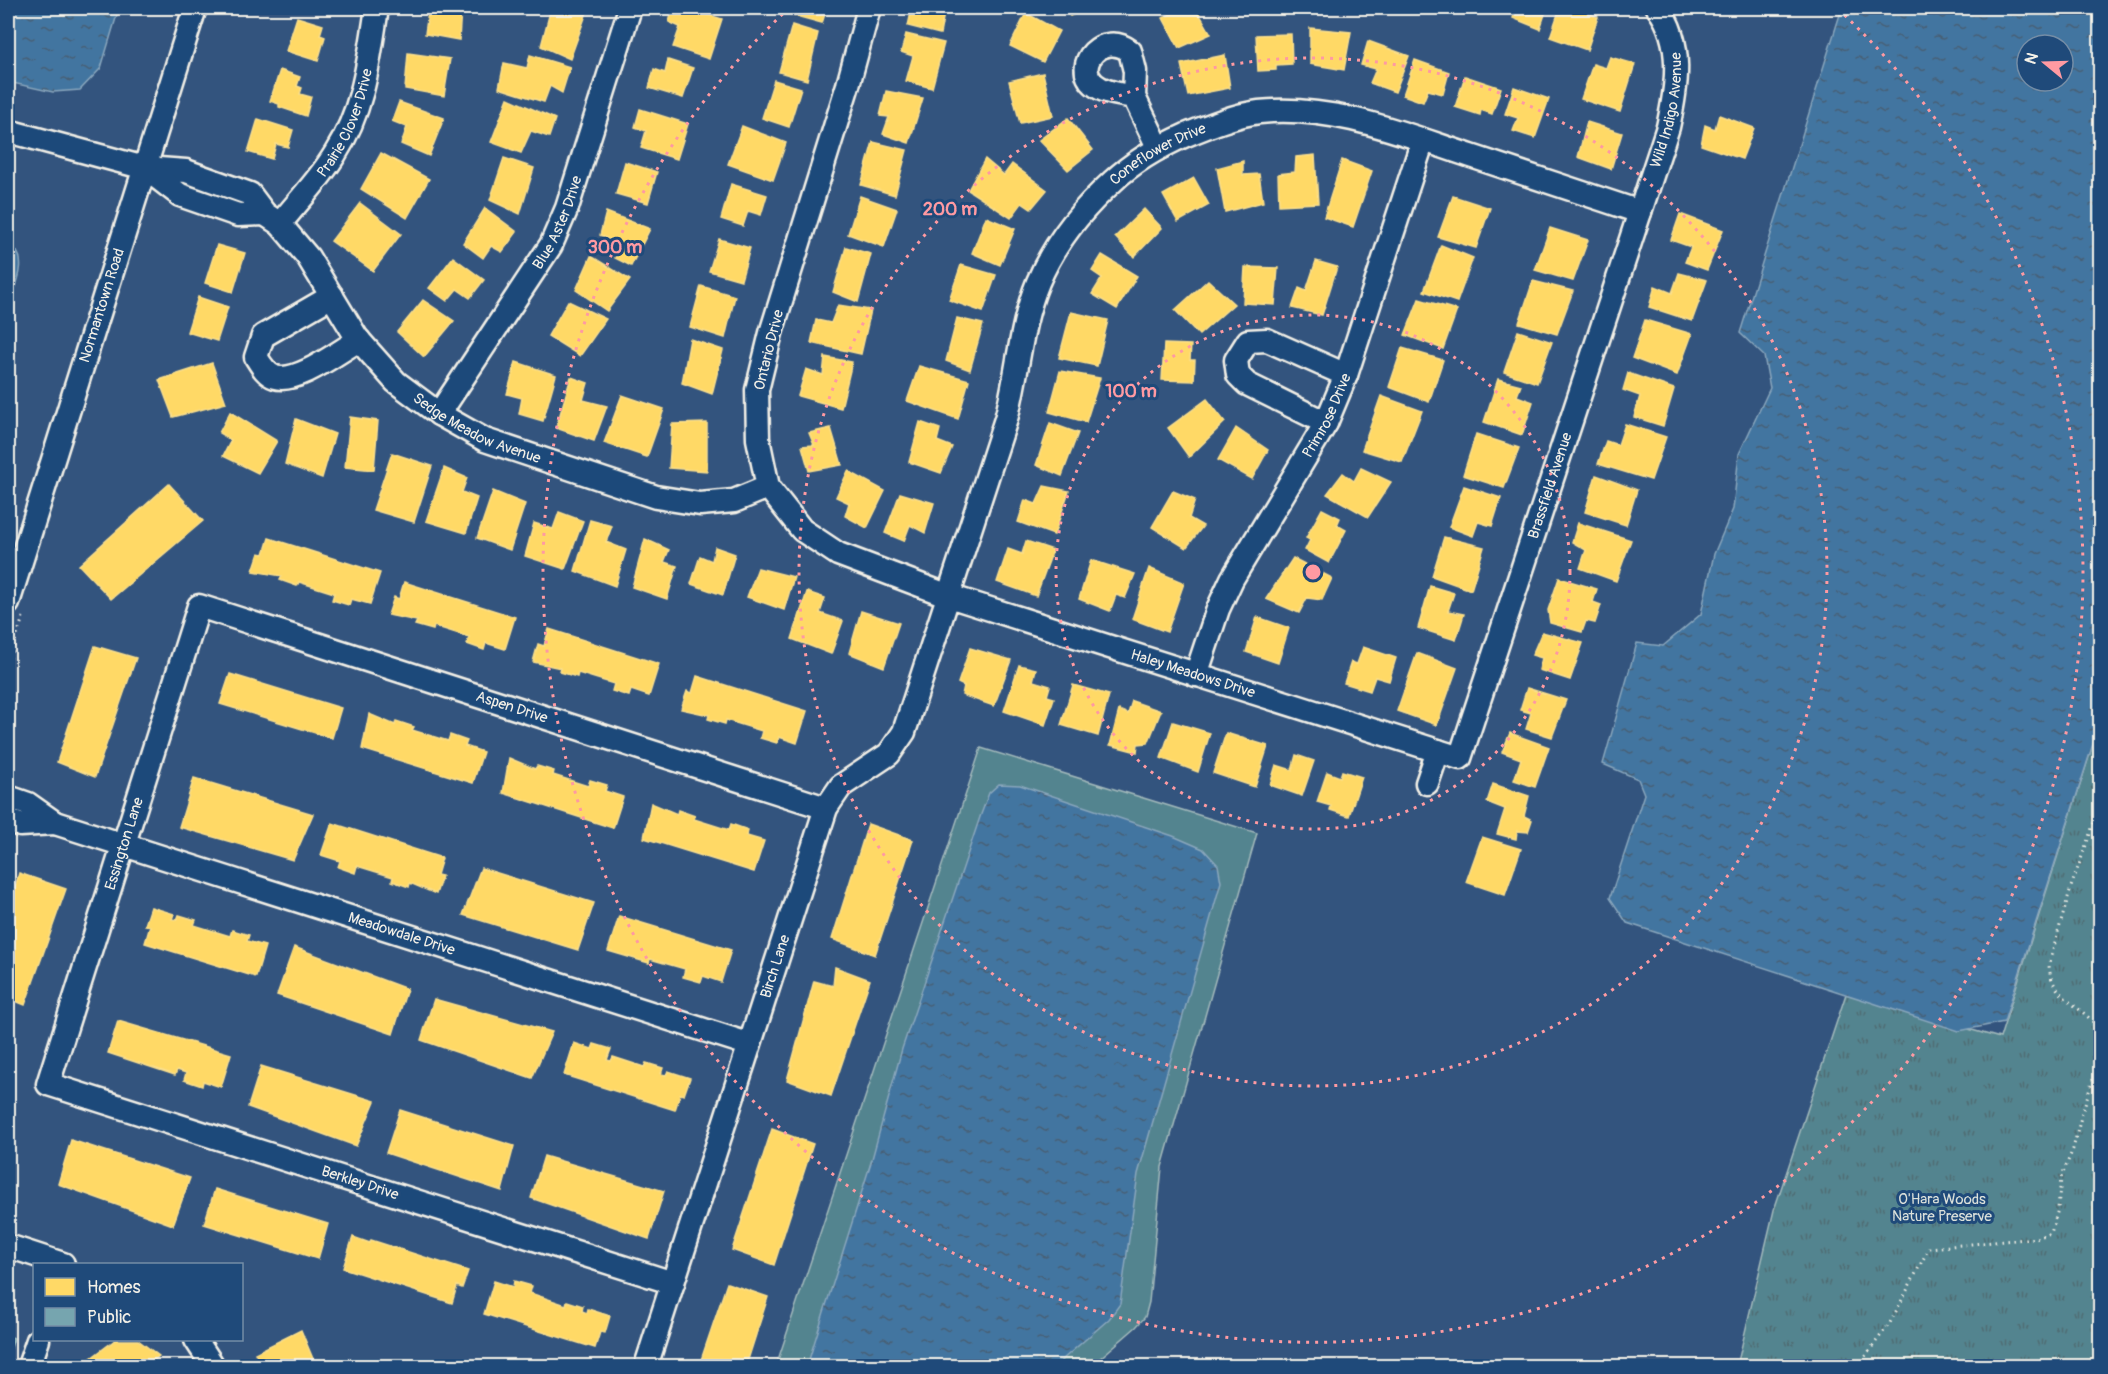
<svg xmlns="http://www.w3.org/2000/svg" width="2108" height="1374" font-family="Pangolin,sans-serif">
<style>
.grass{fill:#53848f;stroke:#a4babc;stroke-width:1.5}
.park{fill:url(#park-tufts);stroke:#a4babc;stroke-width:1.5}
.water{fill:url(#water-ripples);stroke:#8aa7bd;stroke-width:1.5;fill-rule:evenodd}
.homes{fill:#ffd966;stroke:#fce08d;stroke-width:1.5}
.public{fill:#76a5af;stroke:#9cbcc0;stroke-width:1.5}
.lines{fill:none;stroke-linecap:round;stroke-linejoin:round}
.minor-casing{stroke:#f4f1e8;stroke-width:27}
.path{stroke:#f4f1e8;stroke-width:3;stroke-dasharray:1.5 4.5;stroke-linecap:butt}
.minor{stroke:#1f4a7a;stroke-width:22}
.ring{fill:none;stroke:#ff9aa2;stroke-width:3;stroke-dasharray:3 6}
.labels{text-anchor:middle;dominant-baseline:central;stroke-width:6;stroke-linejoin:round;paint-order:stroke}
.street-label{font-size:15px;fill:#f4f1e8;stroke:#1f4a7a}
.park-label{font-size:15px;fill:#dce1db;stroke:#1f4a7a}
.centre{fill:#ff9aa2;stroke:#1f4a7a;stroke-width:3}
.ring-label{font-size:18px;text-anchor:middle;font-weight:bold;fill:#ff9aa2;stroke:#1f4a7a;stroke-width:6;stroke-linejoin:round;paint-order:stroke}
</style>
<defs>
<pattern id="park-tufts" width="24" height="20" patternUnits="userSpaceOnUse" patternTransform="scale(1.5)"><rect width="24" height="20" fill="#53848f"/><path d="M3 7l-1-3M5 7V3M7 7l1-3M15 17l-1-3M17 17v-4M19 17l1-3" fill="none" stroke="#4f6c72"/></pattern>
<pattern id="water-ripples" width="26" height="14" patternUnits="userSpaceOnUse" patternTransform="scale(1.5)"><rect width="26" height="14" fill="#4375a0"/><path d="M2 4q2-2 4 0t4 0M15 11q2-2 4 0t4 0" fill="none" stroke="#465e73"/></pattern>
</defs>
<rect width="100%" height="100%" fill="#33547e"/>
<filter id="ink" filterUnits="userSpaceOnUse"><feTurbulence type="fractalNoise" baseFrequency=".0167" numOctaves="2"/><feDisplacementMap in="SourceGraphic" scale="12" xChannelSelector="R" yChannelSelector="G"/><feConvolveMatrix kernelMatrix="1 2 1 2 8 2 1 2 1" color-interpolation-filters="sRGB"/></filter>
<g filter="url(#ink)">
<polygon class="grass" points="981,748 1257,833 1162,1167 1149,1302 1145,1317 1136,1327 1091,1366 776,1366"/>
<polygon class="park" points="2100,722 2100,1366 1737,1366 1774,1210 1846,994 2000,1038"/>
<g class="water">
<polygon points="8,8 119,8 101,68 80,90 53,92 8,82"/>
<path d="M1842,8H2074L2100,16V722L2004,1022L1959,1031L1627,923L1610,898L1644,794L1638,779L1603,764L1637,643L1663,646L1701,614L1714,554L1733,509L1739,454L1770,388L1764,356L1740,333ZM2027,45H2063V81H2027Z"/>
<path d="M8,244C33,256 14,289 8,309Z"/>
<polygon points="999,784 1020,785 1173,836 1203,849 1218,865 1221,882 1138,1174 1120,1304 1109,1319 1055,1366 807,1366 872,1159 902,1049 980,817 989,793"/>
</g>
<g class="homes">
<polygon points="418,8 461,8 459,40 425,34 428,12 417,11"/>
<polygon points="551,8 572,8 587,12 570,59 541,46"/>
<polygon points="673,8 686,8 722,19 709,59 673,47 680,27 669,22"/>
<polygon points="767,8 827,8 822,23"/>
<polygon points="912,8 945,8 940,34 908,26"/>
<polygon points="1065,8 1088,8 1070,16"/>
<polygon points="1134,8 1152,8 1151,13"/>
<polygon points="1182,8 1196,8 1211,34 1179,48 1163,18"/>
<polygon points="1516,8 1547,8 1540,29 1513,18"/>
<polygon points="1560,8 1583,8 1582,11 1598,17 1587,50 1550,37"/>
<polygon points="1026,13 1059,31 1043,62 1010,46"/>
<polygon points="297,17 323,25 320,35 325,37 318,61 286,51"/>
<polygon points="792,25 818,33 807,80 779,72"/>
<polygon points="1310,28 1351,32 1344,70 1310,64"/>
<polygon points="906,34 944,43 932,88 906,81 913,56 901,52"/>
<polygon points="1291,34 1292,64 1276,65 1276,70 1258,71 1256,35"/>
<polygon points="1368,41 1409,56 1395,92 1370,83 1376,69 1361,65"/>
<polygon points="408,53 450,59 444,96 405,89"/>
<polygon points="530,55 570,67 562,93 550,86 544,102 499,88 504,63 527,68"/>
<polygon points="1225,55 1230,88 1188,96 1181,64"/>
<polygon points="1610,57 1635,64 1620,112 1581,99 1593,64 1606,68"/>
<polygon points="668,60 693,68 683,98 649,88 654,69 665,73"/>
<polygon points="1415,60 1449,72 1443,94 1428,90 1423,102 1403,95"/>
<polygon points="280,70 300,77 297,86 302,88 300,94 311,97 306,116 279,107 279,104 270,101"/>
<polygon points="1043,73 1053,116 1020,123 1009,81"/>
<polygon points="1465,76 1501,88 1492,114 1481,110 1480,115 1455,107"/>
<polygon points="774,80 801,88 789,127 762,118"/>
<polygon points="1514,87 1549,99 1535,138 1513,131 1518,118 1505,114"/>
<polygon points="886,91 923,98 909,143 883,134 889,117 880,116"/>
<polygon points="508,98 555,119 549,137 531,131 521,153 491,142"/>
<polygon points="399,102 444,118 429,156 401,144 407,127 392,121"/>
<polygon points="640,109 688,124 677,159 641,148 646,131 635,127"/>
<polygon points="1719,115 1754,128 1742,159 1701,145 1705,125 1715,129"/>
<polygon points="1068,118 1093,150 1068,170 1039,140"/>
<polygon points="258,119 293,130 288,147 276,144 272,159 248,152"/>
<polygon points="1587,122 1622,133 1611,169 1578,157"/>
<polygon points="742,126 786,143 773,180 728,164"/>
<polygon points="873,142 907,150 895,195 861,185"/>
<polygon points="381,153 429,179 407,218 361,189"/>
<polygon points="1315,155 1318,203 1279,205 1278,174 1295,172 1296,157"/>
<polygon points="504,158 534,168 520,214 490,200"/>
<polygon points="985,159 1004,175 1012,164 1047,190 1031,209 1022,203 1011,218 968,190"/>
<polygon points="1342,160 1372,171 1353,227 1324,217"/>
<polygon points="1243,161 1243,175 1259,174 1263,202 1225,212 1217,168"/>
<polygon points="625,162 657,172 648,203 616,194"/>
<polygon points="1194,178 1209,205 1178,222 1163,195"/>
<polygon points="731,184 767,195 761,215 748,211 743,226 721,219"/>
<polygon points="860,196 897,209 884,247 848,234"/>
<polygon points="1453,196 1490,208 1476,248 1438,237"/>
<polygon points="360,203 401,234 373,271 331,241"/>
<polygon points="485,208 517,232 502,252 491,246 483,258 463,243"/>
<polygon points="1144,209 1162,228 1134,257 1115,237"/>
<polygon points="606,212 650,229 631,266 615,258 621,245 600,235"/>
<polygon points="1680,214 1723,230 1707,270 1685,262 1691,247 1671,240"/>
<polygon points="986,217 1015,229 1000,265 972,253"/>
<polygon points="1550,228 1588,240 1573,281 1535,270"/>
<polygon points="719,239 750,248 741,280 709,271"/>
<polygon points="217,245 245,253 233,292 205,283"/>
<polygon points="1441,245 1473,258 1457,302 1424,291"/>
<polygon points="846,247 871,254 858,302 833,292"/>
<polygon points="1102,255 1137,276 1117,309 1092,294 1102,278 1092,271"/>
<polygon points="591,256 630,280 607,311 576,290"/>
<polygon points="453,257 484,280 470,298 457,289 447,301 429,288"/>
<polygon points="1316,261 1337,267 1322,315 1292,308 1299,288 1306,291"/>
<polygon points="961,265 996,275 983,312 949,300"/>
<polygon points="1245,267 1278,268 1275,305 1243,303"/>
<polygon points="1679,273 1707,280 1692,321 1649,307 1655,286 1672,293"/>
<polygon points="1208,280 1234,304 1199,335 1175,310"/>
<polygon points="1533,281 1573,291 1557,334 1519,323"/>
<polygon points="701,286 735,296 725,338 690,327"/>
<polygon points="198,297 228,307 217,341 187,332"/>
<polygon points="1419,299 1457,310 1443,349 1405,335"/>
<polygon points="423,300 454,321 424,357 397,332"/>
<polygon points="568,301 606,319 580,356 548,336"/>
<polygon points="838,305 871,310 861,354 811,343 816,320 831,323"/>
<polygon points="1071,312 1108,320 1097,366 1059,358"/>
<polygon points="957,318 983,324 970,370 946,361"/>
<polygon points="1645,320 1692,334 1677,375 1632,358"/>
<polygon points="1518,331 1552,342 1537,383 1504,372"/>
<polygon points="690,339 723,350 712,394 682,383"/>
<polygon points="1164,344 1191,345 1190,360 1195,360 1194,381 1162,380"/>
<polygon points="1402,348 1443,360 1429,402 1389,387"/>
<polygon points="825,357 852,362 841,408 798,396 806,369 823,375"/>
<polygon points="516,362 556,375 543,421 519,414 522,398 507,394"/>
<polygon points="212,363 226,403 173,417 159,380"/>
<polygon points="919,366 969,380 958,419 907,401"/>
<polygon points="1060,371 1100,378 1086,422 1049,412"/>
<polygon points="1628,373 1674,389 1663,426 1634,417 1640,396 1623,390"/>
<polygon points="571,377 588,383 583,400 607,406 594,441 556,428"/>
<polygon points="1498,379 1521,385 1517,396 1533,402 1522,435 1484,422"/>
<polygon points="622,395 664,409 647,457 604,443"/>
<polygon points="1381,396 1422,411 1402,462 1362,450"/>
<polygon points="1207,399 1225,422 1189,457 1168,428"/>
<polygon points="230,412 277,441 258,473 223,456 231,440 219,433"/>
<polygon points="350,417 378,421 374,470 345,467"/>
<polygon points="296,419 335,434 322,478 285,464"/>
<polygon points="920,422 940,429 937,441 952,447 941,473 909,462"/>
<polygon points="707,423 707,471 669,468 672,424"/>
<polygon points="1050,423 1078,433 1062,476 1036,465"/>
<polygon points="1625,424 1666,437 1651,480 1598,464 1606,441 1618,445"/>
<polygon points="831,428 842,465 809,471 802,446 814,445 809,433"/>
<polygon points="1236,428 1268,450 1252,479 1218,460"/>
<polygon points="1476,434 1519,448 1504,488 1463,475"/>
<polygon points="392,453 432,466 414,522 373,510"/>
<polygon points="444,468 467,478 462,492 477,498 466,533 426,521"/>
<polygon points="1361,468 1391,482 1368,517 1327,494 1343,473 1354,481"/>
<polygon points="848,471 885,491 867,528 845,516 849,503 836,497"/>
<polygon points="1596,475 1637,490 1626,525 1585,512"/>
<polygon points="169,484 203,521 111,599 79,565"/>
<polygon points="1044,486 1069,491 1054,535 1018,522 1025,500 1036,504"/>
<polygon points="1464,486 1501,498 1492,526 1478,522 1473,536 1449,527"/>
<polygon points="493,491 525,504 510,550 477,538"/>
<polygon points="1173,491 1195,500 1189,518 1203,526 1186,548 1152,527"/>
<polygon points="900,493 934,503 925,533 910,525 904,541 885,533"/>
<polygon points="1322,509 1340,518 1337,525 1346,530 1329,563 1305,550 1310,540 1306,538"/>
<polygon points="559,512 583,521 565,569 525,556 534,523 553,529"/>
<polygon points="590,520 612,526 606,542 626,550 615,586 575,571"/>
<polygon points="1578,523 1631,540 1616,581 1580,568 1586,550 1572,542"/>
<polygon points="1444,537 1484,547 1471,590 1432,576"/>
<polygon points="269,538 380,573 370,604 351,599 349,605 332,600 334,593 299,582 297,586 280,580 282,576 253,571 259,553 264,554"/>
<polygon points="645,539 669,550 664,562 677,566 667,599 632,587"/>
<polygon points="1026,541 1053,550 1036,596 997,582 1008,549 1022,554"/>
<polygon points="715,547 735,554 723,595 691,584 700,556 712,561"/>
<polygon points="1293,558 1332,578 1322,600 1307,598 1299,613 1266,599"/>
<polygon points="1091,560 1135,574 1125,598 1116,595 1110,611 1079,599"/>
<polygon points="758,568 794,577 784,610 747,597"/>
<polygon points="1149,568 1184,583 1167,632 1132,619"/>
<polygon points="1559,578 1597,589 1593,602 1601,605 1595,623 1586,621 1582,632 1550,623 1548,610"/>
<polygon points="404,582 515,617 505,649 486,643 484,650 467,644 469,637 434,626 433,630 415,625 417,621 388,615 394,597 399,599"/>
<polygon points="1430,586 1454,593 1448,611 1464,614 1456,640 1418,628"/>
<polygon points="807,592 825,598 820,613 843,621 831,654 792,639"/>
<polygon points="861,611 899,623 884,667 849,653"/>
<polygon points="1257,617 1289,628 1278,663 1246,652"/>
<polygon points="549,629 659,664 649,696 631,690 629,696 612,691 614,684 578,673 577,677 560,672 561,668 533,662 538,644 544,646"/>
<polygon points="1542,632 1583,643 1570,680 1539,670 1542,658 1532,655"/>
<polygon points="95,646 136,658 95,777 57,762"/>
<polygon points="1363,647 1396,658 1389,681 1375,677 1370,691 1344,683 1351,662 1357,664"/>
<polygon points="970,648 1011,660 994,706 962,695 964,686 958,683"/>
<polygon points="1417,653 1457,668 1437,725 1397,711"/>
<polygon points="1019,665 1036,669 1033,681 1050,686 1047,696 1054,698 1045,725 1004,711"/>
<polygon points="230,674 341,708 332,738 220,704"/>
<polygon points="697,676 807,711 797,743 779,737 777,743 760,738 762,731 726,720 725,724 708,719 709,715 681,709 687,691 692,693"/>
<polygon points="1073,685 1109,695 1098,736 1061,725"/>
<polygon points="1527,688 1566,700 1552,737 1526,729 1531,713 1520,710"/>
<polygon points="1132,701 1161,711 1148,743 1138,744 1137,752 1110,745 1119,710 1128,714"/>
<polygon points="369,714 395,725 396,721 414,727 412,730 448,741 450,735 467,741 465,746 483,752 473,783 362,749"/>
<polygon points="1173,722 1210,733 1198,772 1161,758"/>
<polygon points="1226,733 1268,746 1255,787 1213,773"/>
<polygon points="1510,733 1549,747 1535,787 1514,780 1521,759 1502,752"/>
<polygon points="1296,755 1314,761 1302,796 1270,785 1276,765 1292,770"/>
<polygon points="509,758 535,769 537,766 554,771 553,775 588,786 590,780 607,785 605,791 623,797 613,828 503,793"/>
<polygon points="1342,771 1362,777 1349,816 1330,810 1331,806 1317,802 1327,772 1340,777"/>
<polygon points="194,778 313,814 293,860 179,827"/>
<polygon points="1493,784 1529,796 1524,816 1532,820 1528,832 1517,831 1516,839 1497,834 1505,809 1487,802"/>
<polygon points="651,803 677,814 678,810 695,816 694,819 729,830 731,824 748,830 747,836 764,841 754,872 644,838"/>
<polygon points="332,823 442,858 437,875 442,876 436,894 410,883 409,887 392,881 393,877 357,866 355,873 338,867 340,861 321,855"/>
<polygon points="868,824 913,840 875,955 832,939"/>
<polygon points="1482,837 1521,849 1505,895 1466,882"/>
<polygon points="481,868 594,903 578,950 463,915"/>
<polygon points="19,873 66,889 25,1005 8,998 8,912"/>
<polygon points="151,907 174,914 172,919 177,920 179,915 196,920 194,925 230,936 232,930 249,935 247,941 265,946 256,977 145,943 150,926 145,925"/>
<polygon points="619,916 731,950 721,982 703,976 701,982 683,977 685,969 650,959 649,963 608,951"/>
<polygon points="294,947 407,989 393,1034 277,995"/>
<polygon points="835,967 870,980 831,1096 787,1080 814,981 833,986"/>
<polygon points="434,999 552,1032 532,1078 421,1040"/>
<polygon points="118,1021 231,1054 221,1087 203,1081 202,1086 184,1080 186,1073 177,1070 175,1075 108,1053"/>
<polygon points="574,1043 592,1049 594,1044 611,1049 607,1060 611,1061 613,1057 644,1067 646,1063 663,1068 661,1074 666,1075 668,1071 690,1078 684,1095 680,1094 675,1110 564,1075"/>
<polygon points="261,1066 375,1101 356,1146 248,1107"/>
<polygon points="400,1110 514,1146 502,1191 386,1153"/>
<polygon points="772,1129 813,1144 774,1265 732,1250"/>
<polygon points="71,1140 190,1178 173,1225 58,1184"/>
<polygon points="544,1156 664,1191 649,1239 531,1198"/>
<polygon points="215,1189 328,1224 318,1259 204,1224"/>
<polygon points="353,1237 370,1243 371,1240 468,1271 462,1288 457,1286 452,1303 343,1268"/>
<polygon points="494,1281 513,1287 514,1281 532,1286 530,1293 566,1305 567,1301 583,1306 582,1311 587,1313 588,1309 610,1316 605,1333 600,1332 595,1348 484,1314"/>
<polygon points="727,1283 768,1297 746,1366 699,1366"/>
<polygon points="301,1330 316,1366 262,1366 255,1353"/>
<polygon points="115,1340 138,1340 159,1356 147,1366 98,1366 91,1358"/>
</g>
<polygon class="public" points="8,1336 14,1338 8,1357"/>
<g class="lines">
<g class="minor-casing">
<g id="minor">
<path id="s1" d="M869,8L848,85L771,333L757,390L758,439L768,487L802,530L838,554L949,596L1460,758L1668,127C1677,87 1684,43 1658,8"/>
<path d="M1134,97C1120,94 1104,93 1094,84C1072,65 1103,30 1130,51L1135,71L1134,97L1158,147"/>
<path id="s2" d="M8,131L145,168L186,171L250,194L265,214L280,224L308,257L357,338L396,382L439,414L485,440L656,497L700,504L734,501L768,487"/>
<polyline points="145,168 180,195 238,215 265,214"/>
<path id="s3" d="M280,224C298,201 320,179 335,154C364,109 369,59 377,8"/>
<path d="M332,296L263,336L256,357C261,365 266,374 275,377C298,384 339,351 359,340"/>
<path id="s4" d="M439,414L551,245L567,208L630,8"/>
<polyline points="1326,423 1247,384 1238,375 1236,360 1248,341 1267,340 1346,375"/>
<path id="s5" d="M8,603L195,8"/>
<path id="s6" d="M1196,675L1218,609L1232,579L1326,423L1346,375L1423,140"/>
<polyline points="1427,783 1438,751"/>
<path id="s7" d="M8,797L28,804L55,823L748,1044"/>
<polyline points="8,821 20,825 55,823"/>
<polyline points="8,1246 63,1264"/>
<path id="s8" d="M673,1283L48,1084L199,606L826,808"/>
<polyline points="196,1340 213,1366"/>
<polyline points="29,1366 38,1340"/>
<path id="s9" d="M646,1366L826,808L841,786L889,754L904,732L1006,419C1018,374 1020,325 1038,282C1054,244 1082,209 1113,181C1134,161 1159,147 1186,135C1208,126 1235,115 1259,112C1332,104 1404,134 1471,156C1527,175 1584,193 1640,212"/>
</g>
</g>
<g class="path">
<polyline points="8,664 23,617"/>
<path d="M2100,806L2071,887L2049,964C2050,1000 2085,1005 2100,1032"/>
<polyline points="1858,1366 1890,1323 1929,1248 2036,1238 2051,1233 2058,1209 2061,1178 2073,1149 2082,1113 2100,1058"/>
</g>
<use href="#minor" class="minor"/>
</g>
</g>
<g class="ring">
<circle cx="1313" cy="572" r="257"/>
<circle cx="1313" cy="572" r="514"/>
<path d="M1838 9A770 770 0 1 1 788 9"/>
</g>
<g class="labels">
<g class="street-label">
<text stroke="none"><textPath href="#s1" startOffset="1930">Wild Indigo Avenue</textPath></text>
<text stroke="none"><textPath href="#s3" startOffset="122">Prairie Clover Drive</textPath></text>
<text stroke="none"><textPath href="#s9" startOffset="1347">Coneflower Drive</textPath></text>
<text stroke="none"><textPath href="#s4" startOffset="226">Blue Aster Drive</textPath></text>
<text stroke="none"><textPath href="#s5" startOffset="312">Normantown Road</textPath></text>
<text transform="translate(769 350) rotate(-76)">Ontario Drive</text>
<text stroke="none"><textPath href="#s6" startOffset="292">Primrose Drive</textPath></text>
<text stroke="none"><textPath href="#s2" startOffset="585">Sedge Meadow Avenue</textPath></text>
<text stroke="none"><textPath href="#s1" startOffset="1536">Brassfield Avenue</textPath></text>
<text stroke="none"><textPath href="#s1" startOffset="969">Haley Meadows Drive</textPath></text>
<text stroke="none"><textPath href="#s8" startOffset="1486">Aspen Drive</textPath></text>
<text stroke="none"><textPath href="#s8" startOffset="908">Essington Lane</textPath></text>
<text stroke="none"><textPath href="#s7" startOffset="418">Meadowdale Drive</textPath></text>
<text stroke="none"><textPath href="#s9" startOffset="420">Birch Lane</textPath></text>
<text transform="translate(360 1183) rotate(18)">Berkley Drive</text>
</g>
<g class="park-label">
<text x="1942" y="1199">O'Hara Woods<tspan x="1942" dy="17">Nature Preserve</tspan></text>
</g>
</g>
<circle cx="1313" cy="572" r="9" class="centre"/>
<g class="ring-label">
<text x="950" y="215">200 m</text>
<text x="615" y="253">300 m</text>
<text x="1131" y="397">100 m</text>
</g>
<rect width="2108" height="1374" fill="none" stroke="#1f4a7a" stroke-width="30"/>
<rect x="15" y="15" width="2078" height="1344" fill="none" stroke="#f4f1e8" stroke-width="2" filter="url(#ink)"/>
<rect x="33" y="1263" width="210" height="78" fill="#1f4a7a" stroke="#748da6" stroke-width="1.5"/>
<rect x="45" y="1278" width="30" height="18" fill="#ffd966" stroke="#748da6" stroke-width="1.5"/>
<text x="87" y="1293" font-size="18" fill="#f4f1e8">Homes</text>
<rect x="45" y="1308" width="30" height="18" fill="#76a5af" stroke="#748da6" stroke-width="1.5"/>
<text x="87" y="1323" font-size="18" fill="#f4f1e8">Public</text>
<g transform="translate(2045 63) rotate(289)"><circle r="28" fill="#1f4a7a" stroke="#748da6" stroke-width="1.5"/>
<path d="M0-4.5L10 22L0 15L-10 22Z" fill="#ff9aa2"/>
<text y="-9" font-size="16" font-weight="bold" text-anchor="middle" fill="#f4f1e8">N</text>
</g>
</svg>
